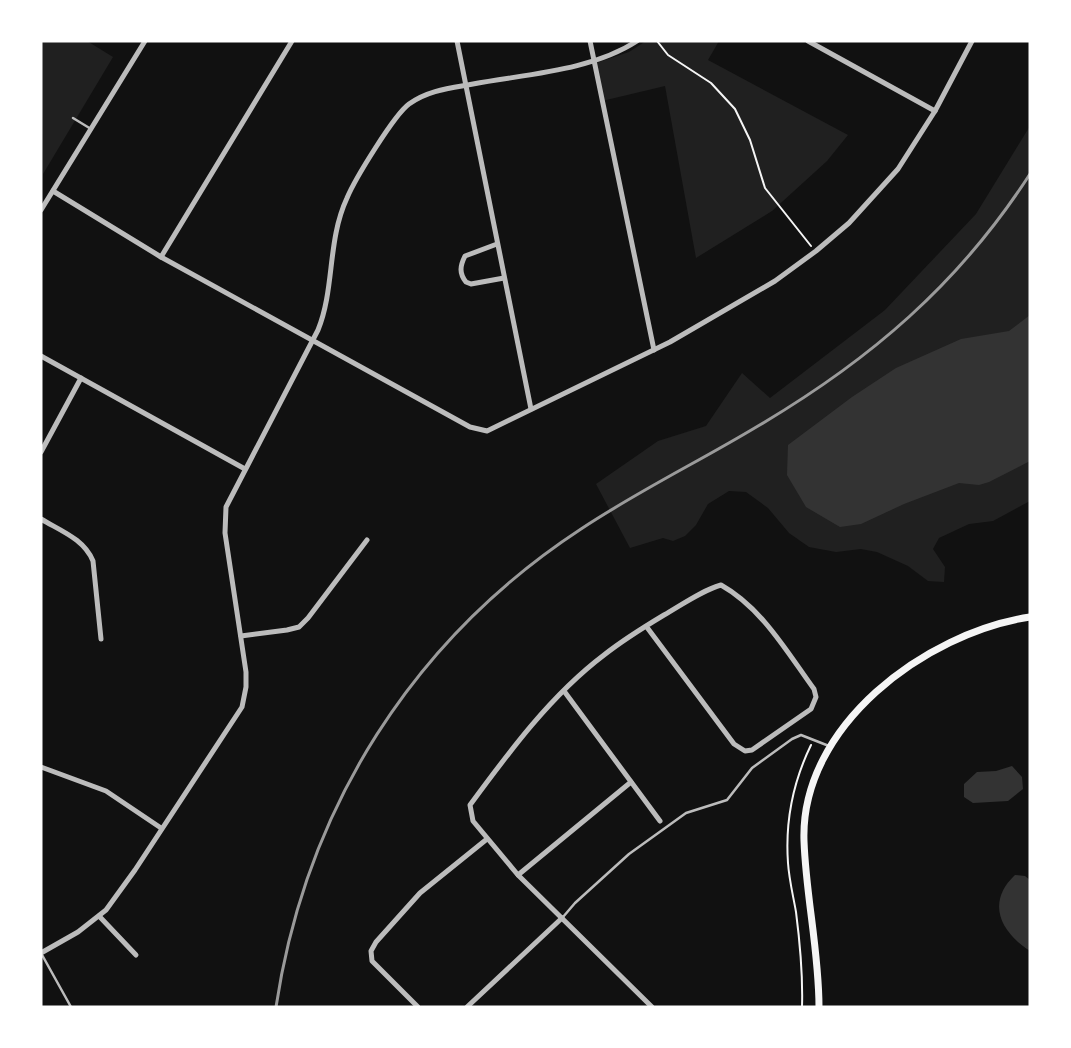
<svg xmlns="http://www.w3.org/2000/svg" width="1071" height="1048" font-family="'Fira Sans Condensed',sans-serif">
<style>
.green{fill:#202020}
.water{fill:#333}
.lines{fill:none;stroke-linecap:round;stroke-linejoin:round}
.path{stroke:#f5f5f5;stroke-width:2}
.service{stroke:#bcbcbc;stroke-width:2.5}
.minor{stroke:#bcbcbc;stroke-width:5}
.secondary{stroke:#f5f5f5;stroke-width:7}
.rail{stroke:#9a9a9a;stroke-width:3}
</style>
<rect width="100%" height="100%" fill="#111"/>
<g class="green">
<polygon points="41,41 87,41 113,57 43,174"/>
<polygon points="646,41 719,41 708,60 848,135 827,161 772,211 696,258 665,86 602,101 596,63 629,52"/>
<polygon points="1030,126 1030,501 993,521 969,524 939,538 933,549 945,567 944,582 928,581 908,566 877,552 861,549 836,552 809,547 789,533 768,508 746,492 729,491 708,504 696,525 685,536 673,541 663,538 630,548 596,484 658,441 706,426 742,373 770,398 885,310 976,214"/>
</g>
<g class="water">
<polygon points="1030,315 1030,461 989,482 979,485 959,483 904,504 861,524 840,527 806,507 787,475 788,445 852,397 896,368 961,339 1009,331"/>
<polygon points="1012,766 1022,777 1023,789 1008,801 973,803 964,797 964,784 977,772 996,771"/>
<path d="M1015,875L1025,876L1030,880V951C1000,932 986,902 1015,875Z"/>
</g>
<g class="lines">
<g class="path">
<polyline points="657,41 668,55 711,83 735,109 750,140 765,188 811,246"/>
<path d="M802,1007C803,975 800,943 796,912C793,895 789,879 788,863C785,821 793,782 811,745"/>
</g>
<g class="service">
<polyline points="73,118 91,129"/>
<polyline points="563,917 575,903 629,854 686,813 727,800 752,768 792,739 801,735 829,746"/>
<polyline points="41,953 71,1007"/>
</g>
<g class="minor">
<polyline points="457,41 531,409"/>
<polyline points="590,41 654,350"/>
<polyline points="808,41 935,111"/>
<polyline points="53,191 161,257 470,427 487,431 670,342 775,281 816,251 849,223 898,169 935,111 972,41"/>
<polyline points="41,210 145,41"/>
<path d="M497,244L465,256C460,266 459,273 466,282L471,284L504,278"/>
<polyline points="161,257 292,41"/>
<polyline points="41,356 245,469"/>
<polyline points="41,452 81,378"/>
<path d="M41,519C61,531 84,539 93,561L101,639"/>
<path d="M646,626L734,744L745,751L752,750L811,709L816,697L814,689C787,652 762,608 721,585C701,591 683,604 664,615C644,627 623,640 604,655C551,695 509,752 470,805L473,821L518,875L652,1007"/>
<polyline points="241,636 287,630 299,627 308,618 367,540"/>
<polyline points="564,691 660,821"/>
<polyline points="41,767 106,791 161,828"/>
<polyline points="518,875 631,782"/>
<polyline points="99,916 136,955"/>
<path d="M41,953L78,932L106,910L135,870L242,707L246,687V672L225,533L226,507L318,330C335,288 327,241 347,198C355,179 394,115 409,104C428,90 451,88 473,84C526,74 591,71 637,41"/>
<polyline points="418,1007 372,961 371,951 376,942 420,893 487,839"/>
<polyline points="467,1007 562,918"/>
</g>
<path class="secondary" d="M819,1007C819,951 806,897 804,841C800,726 925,633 1030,617"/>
<path class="rail" d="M276,1007C306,808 413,639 581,529C638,491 700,461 758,426C870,360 959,284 1030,174"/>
</g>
<rect width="1071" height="1048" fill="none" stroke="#ffffff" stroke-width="85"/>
</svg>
